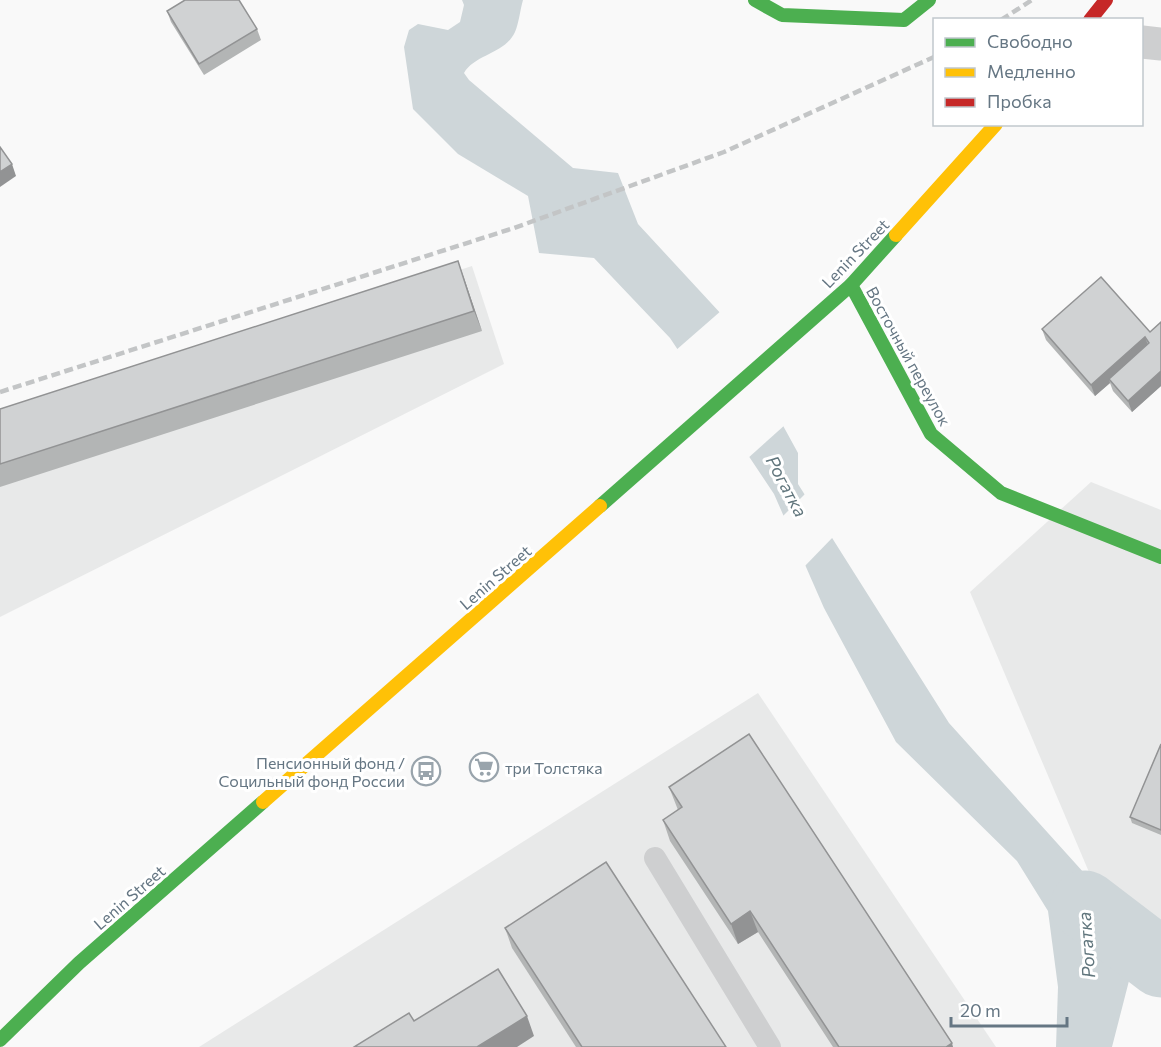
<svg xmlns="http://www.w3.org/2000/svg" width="1161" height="1047" font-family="Commissioner,sans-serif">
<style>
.built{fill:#e8e9e9}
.water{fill:#ced6d9}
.pier{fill:#f9f9f9}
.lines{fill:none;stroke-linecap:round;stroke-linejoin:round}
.river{stroke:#ced6d9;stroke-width:69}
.lane{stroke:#cecfd0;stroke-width:22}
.street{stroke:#cecfd0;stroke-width:33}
.fast{stroke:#4caf50;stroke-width:14}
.slow{stroke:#ffc107;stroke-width:14}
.jam{stroke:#c62828;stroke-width:14}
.rail{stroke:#c3c5c6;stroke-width:4.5;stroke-dasharray:9 4.5;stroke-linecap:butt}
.wall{fill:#b3b5b5}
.shaded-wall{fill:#929394}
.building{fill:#d0d2d3;stroke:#929394;stroke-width:1.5}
.labels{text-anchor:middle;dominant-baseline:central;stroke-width:6;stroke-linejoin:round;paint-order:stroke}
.street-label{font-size:16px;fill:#657683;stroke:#fff}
.poi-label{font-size:16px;fill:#657683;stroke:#fff;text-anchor:end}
.water-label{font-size:18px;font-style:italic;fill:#60757c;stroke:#fff}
</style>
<rect width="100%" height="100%" fill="#f9f9f9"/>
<g class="built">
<polygon points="472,266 504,364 0,617 0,421"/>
<polygon points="1091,482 1161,510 1161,942 1100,898 970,592"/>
<polygon points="758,693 996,1047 199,1047"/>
</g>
<path class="water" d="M462,0H523C520,10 519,23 515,32C505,54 475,54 464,73L469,80L573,168L618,173L638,224L723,316L798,453V484L949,723L1121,914L1131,973L1112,1047H1056L1058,987L1048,911L1017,861L896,742L824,608L774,494L670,338L594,258L539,253L528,196L458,154L413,109L404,47L409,30L418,24L448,30L460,22L464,5Z"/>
<g class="pier">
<polygon points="722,310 786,424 747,459 675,351"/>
<polygon points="807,492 834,536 803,568 781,518"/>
</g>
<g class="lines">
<polyline class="river" points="1085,905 1161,963"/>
<polyline class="lane" points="655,858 770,1047"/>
<polyline class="street" points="1142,42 1161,44"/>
<g class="fast">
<polyline points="755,0 782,15 904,20 929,0"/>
<polyline points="851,285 931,434 1001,493 1161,557"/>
<polyline points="600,506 851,285 896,235"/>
<polyline points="0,1040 79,963 263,802"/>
</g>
<g class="slow">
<polyline points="896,235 996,124"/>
<polyline points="263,802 600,506"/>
</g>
<polyline class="jam" points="1090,20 1106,0"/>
<g class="rail">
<polyline points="1001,20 1032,0"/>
<polyline points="0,392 514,228 724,152 934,57"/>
</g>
</g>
<g class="wall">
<polygon points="167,11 257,29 261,40 204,75 171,22"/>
<polygon points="458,261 482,331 0,487 0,409"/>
<polygon points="1161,322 1161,386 1132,412 1113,391 1110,383 1095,396 1046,340 1042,329 1150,332"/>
<polygon points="1161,744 1161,835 1132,823 1130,817"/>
<polygon points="669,787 953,1047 833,1047 758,932 738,944 670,841 663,820 678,810"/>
<polygon points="505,928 726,1047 576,1047 512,948"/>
</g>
<g class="shaded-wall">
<polygon points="12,164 16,176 0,187 0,172"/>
<polygon points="458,261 465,281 482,331 474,311"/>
<polygon points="1145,337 1149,348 1109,379 1110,383 1095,396 1091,385"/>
<polygon points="1161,371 1161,386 1132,412 1128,401"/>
<polygon points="750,911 758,932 738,944 731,924"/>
<polygon points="527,1016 534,1036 517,1047 477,1047"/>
<polygon points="952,1043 953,1047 946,1047"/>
</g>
<g class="building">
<polygon points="185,0 239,0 257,29 199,64 167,11"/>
<polygon points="0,147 12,164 0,172"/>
<polygon points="458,261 474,311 0,464 0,409"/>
<polygon points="1101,277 1150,332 1161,322 1161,371 1128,401 1109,379 1149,343 1145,337 1091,385 1042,329"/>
<polygon points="749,734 952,1043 946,1047 839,1047 750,911 731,924 663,820 682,807 669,787"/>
<polygon points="1161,744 1161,830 1130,817"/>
<polygon points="606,862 726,1047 582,1047 505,928"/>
<polygon points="498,969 527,1016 477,1047 354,1047 409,1013 414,1021"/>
</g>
<defs>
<g id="supermarket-ring" transform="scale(1.5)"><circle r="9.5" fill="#fff" stroke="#99a4ac" stroke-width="1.5"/><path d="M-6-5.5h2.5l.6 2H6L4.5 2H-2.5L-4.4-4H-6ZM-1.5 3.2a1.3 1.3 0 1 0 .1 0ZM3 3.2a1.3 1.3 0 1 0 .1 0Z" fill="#99a4ac"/></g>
<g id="bus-ring" transform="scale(1.5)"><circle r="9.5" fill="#fff" stroke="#99a4ac" stroke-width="1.5"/><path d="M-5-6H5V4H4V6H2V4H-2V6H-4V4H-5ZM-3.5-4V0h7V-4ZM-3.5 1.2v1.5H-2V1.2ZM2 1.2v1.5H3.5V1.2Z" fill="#99a4ac"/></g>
</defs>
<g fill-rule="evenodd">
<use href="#supermarket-ring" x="484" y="767"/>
<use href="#bus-ring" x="426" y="771"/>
</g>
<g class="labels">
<g class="street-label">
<text transform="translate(855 253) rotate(-46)">Lenin Street</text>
<text transform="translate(909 356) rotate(61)">Восточный переулок</text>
<text transform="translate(495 577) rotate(-41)">Lenin Street</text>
<text transform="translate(129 897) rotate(-41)">Lenin Street</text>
</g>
<g class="poi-label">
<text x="405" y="762">Пенсионный фонд /<tspan x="405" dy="18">Социльный фонд России</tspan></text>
<text x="505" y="767" text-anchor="start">три Толстяка</text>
</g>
<g class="water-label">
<text transform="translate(787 486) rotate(62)">Рогатка</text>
<text transform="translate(1086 945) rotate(-94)">Рогатка</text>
</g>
</g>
<rect x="933" y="18" width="210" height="108" fill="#ffffff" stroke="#c1c8cd" stroke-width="1.5"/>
<rect x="945" y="38" width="30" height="9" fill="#4caf50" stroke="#c1c8cd" stroke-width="1.5"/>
<text x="987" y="48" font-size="18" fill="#657683">Свободно</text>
<rect x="945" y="68" width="30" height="9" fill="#ffc107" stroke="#c1c8cd" stroke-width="1.5"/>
<text x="987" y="78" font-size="18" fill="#657683">Медленно</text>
<rect x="945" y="98" width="30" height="9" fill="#c62828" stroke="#c1c8cd" stroke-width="1.5"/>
<text x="987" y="108" font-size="18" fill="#657683">Пробка</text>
<path d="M951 1017v9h116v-9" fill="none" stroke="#657683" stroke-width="3"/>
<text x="960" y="1017" font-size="18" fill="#657683" stroke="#ffffff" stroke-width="4.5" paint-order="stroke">20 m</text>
</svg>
